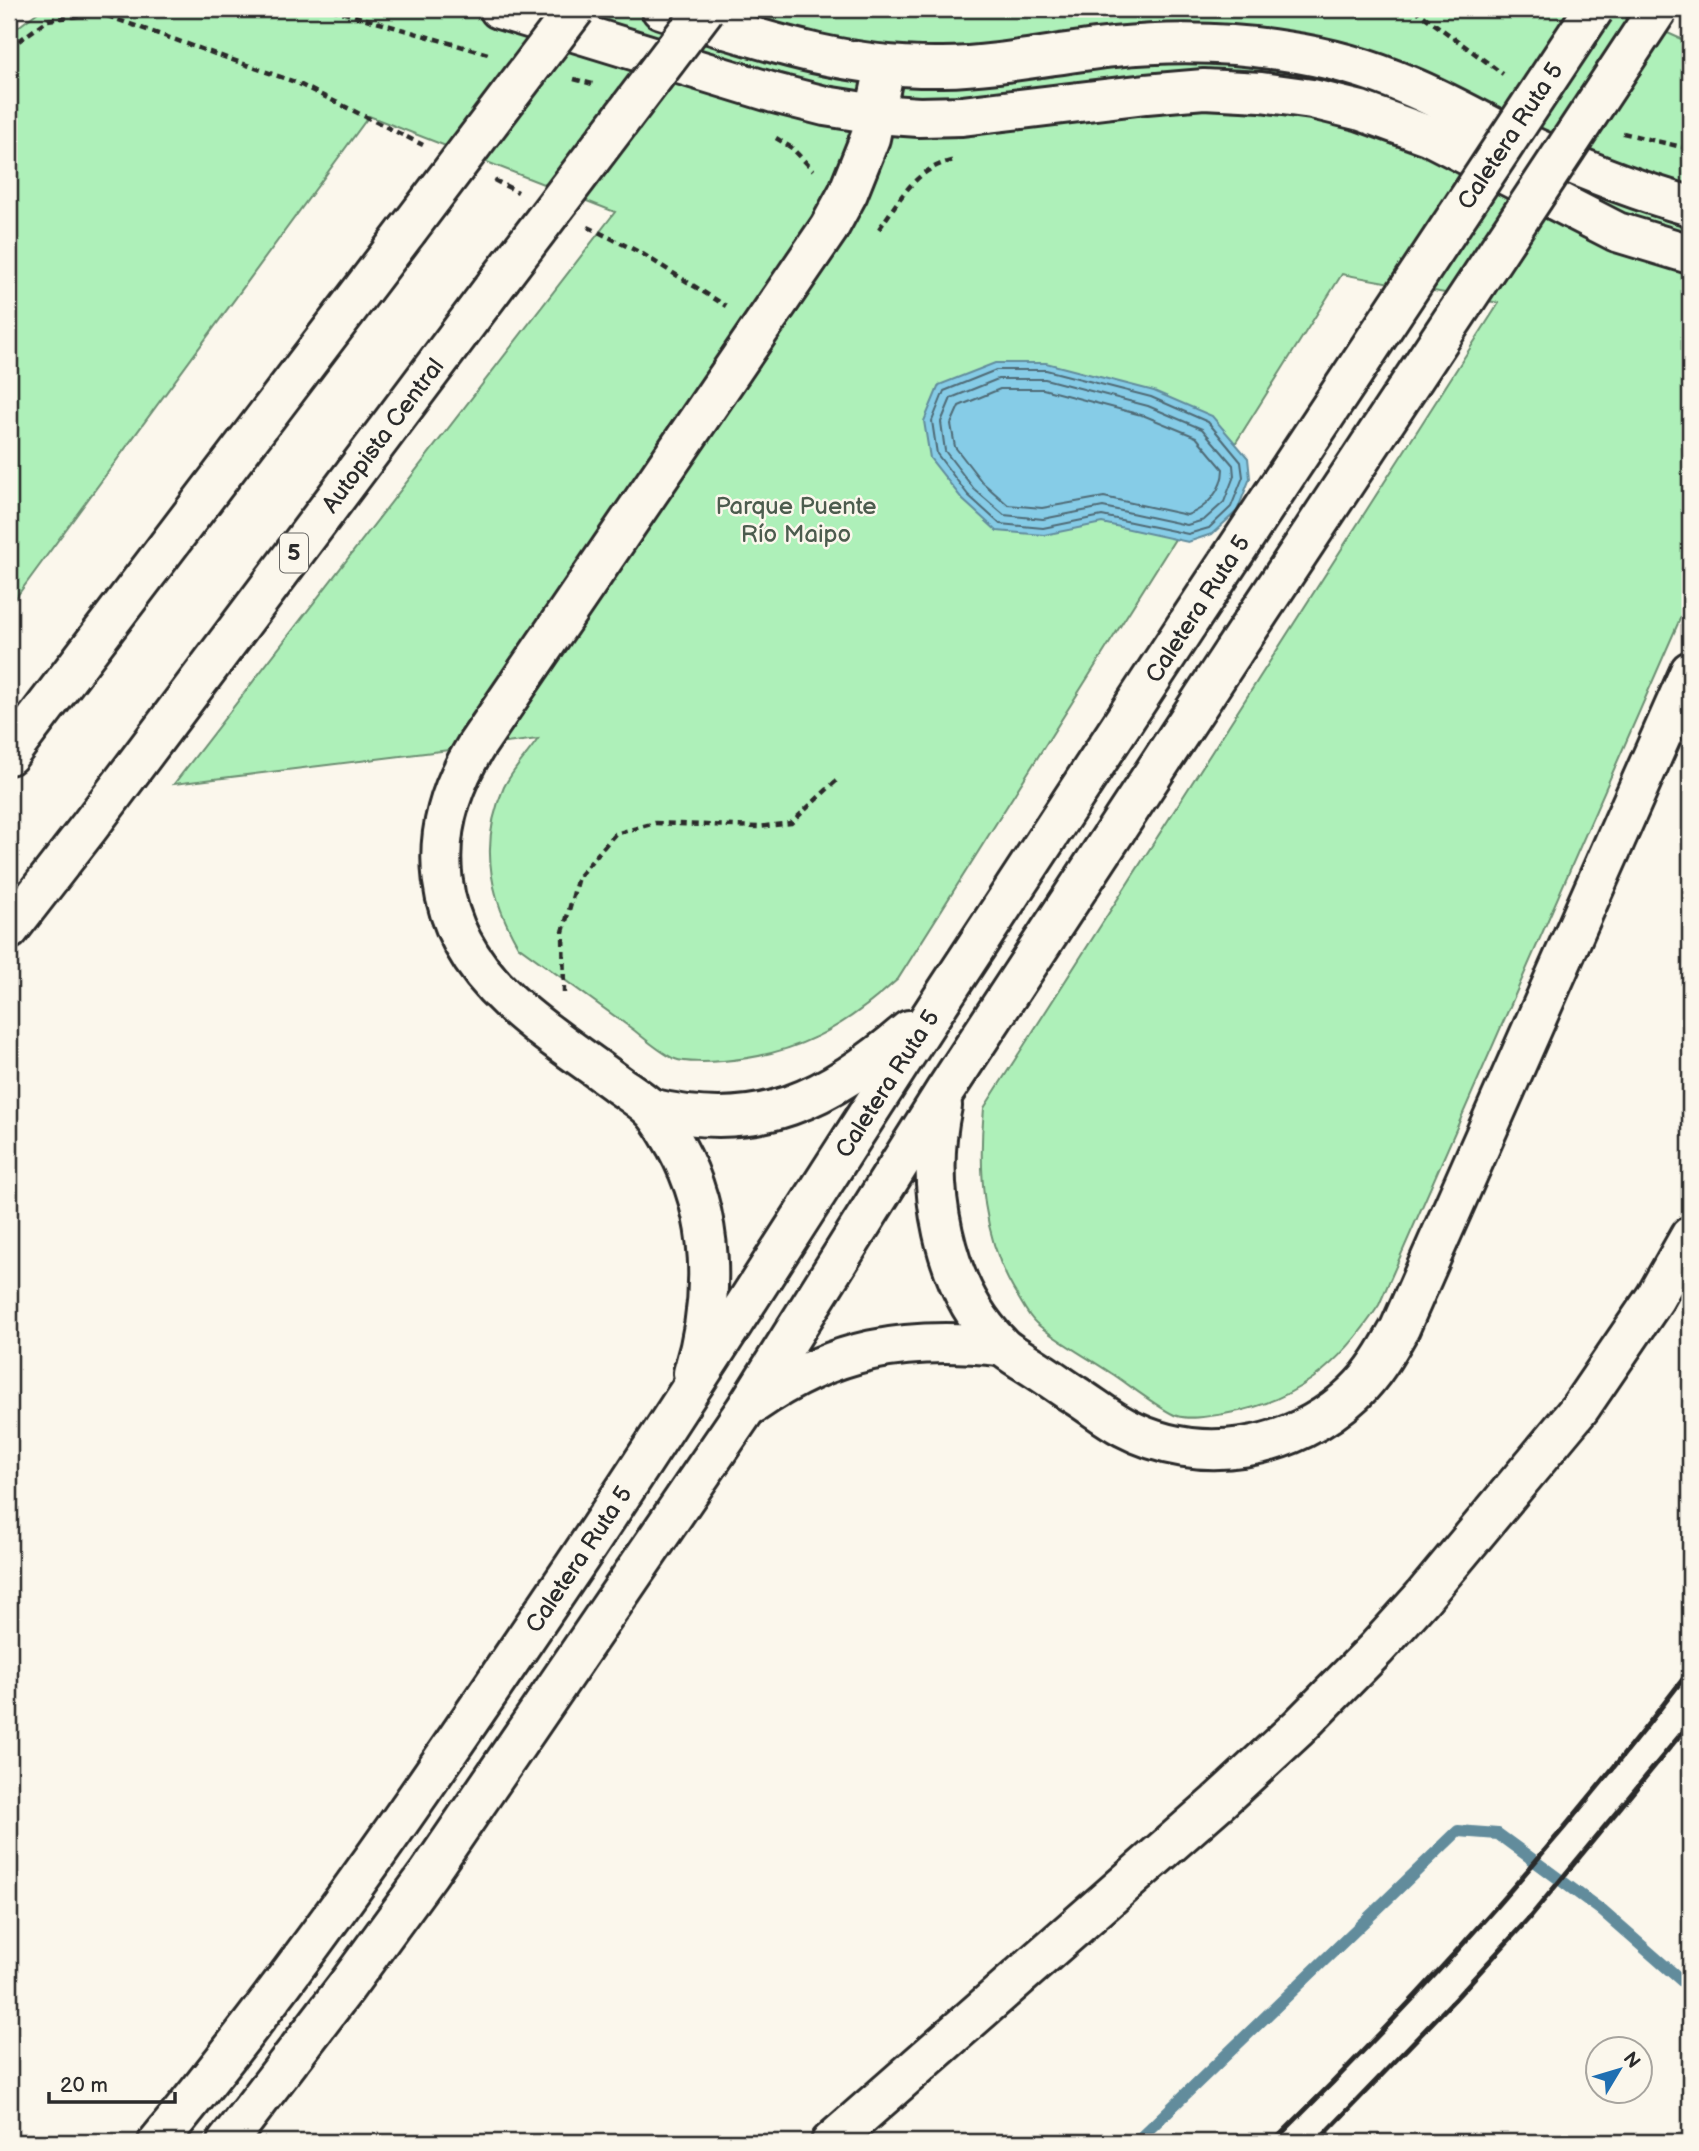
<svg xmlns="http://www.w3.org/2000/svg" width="1699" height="2151" font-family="'Balsamiq Sans',sans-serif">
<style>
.green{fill:#aef0b9;stroke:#6c8e72;stroke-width:2}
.water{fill:#86cce7;stroke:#628c9c;stroke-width:2}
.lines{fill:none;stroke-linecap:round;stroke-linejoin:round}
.shore{stroke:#4f6b76;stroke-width:2}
.stream{stroke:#628c9c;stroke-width:12}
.street-casing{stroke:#2b2b2b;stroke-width:44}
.secondary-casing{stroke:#2b2b2b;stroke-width:44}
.highway-casing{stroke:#2b2b2b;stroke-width:44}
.path{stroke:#2b2b2b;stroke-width:4.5;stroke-dasharray:7 5;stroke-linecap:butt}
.street{stroke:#fbf7ec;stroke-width:38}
.secondary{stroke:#fbf7ec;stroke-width:38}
.highway{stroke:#fbf7ec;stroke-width:38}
.rail{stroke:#2b2b2b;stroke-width:5}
.secondary-bridge-casing{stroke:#2b2b2b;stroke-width:44;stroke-linecap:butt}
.highway-bridge-casing{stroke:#2b2b2b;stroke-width:44;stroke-linecap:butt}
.secondary-bridge{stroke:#fbf7ec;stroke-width:38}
.highway-bridge{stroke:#fbf7ec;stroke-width:38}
.labels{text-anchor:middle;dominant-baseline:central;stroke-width:5;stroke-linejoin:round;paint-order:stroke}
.shield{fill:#fbf7ec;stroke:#696865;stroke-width:2}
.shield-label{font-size:23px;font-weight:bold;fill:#2b2b2b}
.street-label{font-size:24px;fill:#2b2b2b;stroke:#fbf7ec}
.park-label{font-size:24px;fill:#4c5c4e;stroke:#fbf7ec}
</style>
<rect width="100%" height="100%" fill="#fbf7ec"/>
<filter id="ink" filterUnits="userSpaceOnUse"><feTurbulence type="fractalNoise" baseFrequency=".0143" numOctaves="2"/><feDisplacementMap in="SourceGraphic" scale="14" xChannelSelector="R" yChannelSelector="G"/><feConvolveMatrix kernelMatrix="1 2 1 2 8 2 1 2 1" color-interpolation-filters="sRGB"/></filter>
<g filter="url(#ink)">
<path class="green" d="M42,9H1614L1690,43V596L1379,1305C1340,1365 1296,1402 1224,1414C1211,1416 1190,1420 1177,1416C1165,1413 1124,1381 1111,1373C1086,1356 1058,1342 1036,1323C1028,1316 1023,1305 1018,1297C982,1240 978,1172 984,1108L1499,303L1342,274L898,979C844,1028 796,1055 723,1061C711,1062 685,1063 675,1059C662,1054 643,1037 631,1028C594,1001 556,974 518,946C489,896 479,843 504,787C513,769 527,755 538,739L174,784L615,212L369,116L9,607V34Z"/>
<polygon class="water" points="995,363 1046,363 1154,391 1212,416 1248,458 1250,478 1237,511 1212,534 1188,542 1102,523 1044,535 997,531 963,500 930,458 924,421 939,385"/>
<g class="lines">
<g class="shore">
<polygon points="996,370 1046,370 1151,397 1208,422 1241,462 1243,477 1231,507 1209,528 1188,534 1102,516 1043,528 1000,524 968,495 937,454 932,421 944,391"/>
<polygon points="998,379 1045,379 1148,406 1202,429 1233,465 1234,476 1224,502 1204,520 1187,525 1103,507 1043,519 1004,515 974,489 945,451 941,422 951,398"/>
<path d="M1043,389L1145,416L1196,437L1223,469C1223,490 1206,509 1187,515L1104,497L1042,508L1008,505L982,482L955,447L951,424L959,406L1000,389Z"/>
</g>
<polyline class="stream" points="1136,2142 1458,1831 1498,1834 1601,1910 1690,1988"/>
<g class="street-casing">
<polyline id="street" points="831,2142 1217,1803 1298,1728 1376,1649 1422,1598 1580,1408 1655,1298 1690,1236"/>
</g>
<g class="secondary-casing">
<g id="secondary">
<polyline points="499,9 774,93 825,106 876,114 919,117 962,116 1146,94 1204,89 1261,92 1312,99 1361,111 1430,136 1617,232 1690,254"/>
<path d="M661,9C756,38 841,69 943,67C1000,66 1057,53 1114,47C1171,41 1229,42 1285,51C1327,57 1370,69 1409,86C1455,105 1498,132 1544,152C1591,173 1641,192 1690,206"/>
<path d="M942,1106C925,1185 942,1285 1000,1344C1006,1351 1015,1355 1022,1360C1040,1371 1057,1383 1075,1395C1091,1405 1107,1418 1124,1427C1199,1467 1293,1451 1354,1393C1374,1374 1387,1351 1400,1328L1690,671"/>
<path d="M650,1108C759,1135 827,1100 909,1030"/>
<path d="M693,1373C716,1298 715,1216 676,1146C668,1133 660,1117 649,1107C640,1099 629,1092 619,1085C582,1057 542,1032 509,1001C431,929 421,834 476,746L829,228L848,193L870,138L885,67"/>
<path d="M753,1404C833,1348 905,1336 1001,1346"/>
<path id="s1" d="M158,2142C311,1957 445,1758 579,1559C704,1372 823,1182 945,994C1026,870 1107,746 1188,623"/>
<polyline points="227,2142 346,1987 429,1873 745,1410 945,1091 1233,652"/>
</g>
</g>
<g class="highway-casing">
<g id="highway">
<polyline points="9,755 407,231"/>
<path id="s2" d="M9,930L89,827L500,279"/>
</g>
</g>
<g class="path">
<polyline points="331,9 488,54"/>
<polyline points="1414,9 1503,74"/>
<polyline points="9,48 48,20 99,13 295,82 423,145"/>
<polyline points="574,79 596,85"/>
<polyline points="1623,133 1690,149"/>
<polyline points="776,138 792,148 813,170"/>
<polyline points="494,180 518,192"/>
<polyline points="588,227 641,253 726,306"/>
<path d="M879,229C901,198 915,168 955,160"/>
<polyline points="564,993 563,932 578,877 615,834 655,823 758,827 791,823 836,781"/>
</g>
<use href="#street" class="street"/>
<use href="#secondary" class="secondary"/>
<use href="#highway" class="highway"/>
<g class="rail">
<path d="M1273,2142C1423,1995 1563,1837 1690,1670"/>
<polyline points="1317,2142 1455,1999 1530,1917 1690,1723"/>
</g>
<g class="secondary-bridge-casing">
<g id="secondary-bridge">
<path id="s3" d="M1188,623L1594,9"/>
<polyline points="1233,652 1658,9"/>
</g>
</g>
<g class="highway-bridge-casing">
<g id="highway-bridge">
<polyline points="407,231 575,9"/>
<polyline points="500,279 705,9"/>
</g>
</g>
<use href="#secondary-bridge" class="secondary-bridge"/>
<use href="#highway-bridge" class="highway-bridge"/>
</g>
</g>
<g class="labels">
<rect class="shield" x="280" y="533.5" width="28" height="39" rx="5"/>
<g class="shield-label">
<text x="294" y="553">5</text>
</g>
<g class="street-label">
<text stroke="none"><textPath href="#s3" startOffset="584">Caletera Ruta 5</textPath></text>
<text stroke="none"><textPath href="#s2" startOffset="620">Autopista Central</textPath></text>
<text transform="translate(1198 609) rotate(-57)">Caletera Ruta 5</text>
<text stroke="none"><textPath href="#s1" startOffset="1286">Caletera Ruta 5</textPath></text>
<text stroke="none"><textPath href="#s1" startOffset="719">Caletera Ruta 5</textPath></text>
</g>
<g class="park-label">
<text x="796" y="506">Parque Puente<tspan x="796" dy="28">Río Maipo</tspan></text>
</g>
</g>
<rect width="1699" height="2151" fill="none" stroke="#fbf7ec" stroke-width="35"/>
<rect x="18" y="18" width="1664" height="2116" fill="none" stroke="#2b2b2b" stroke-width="2.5" filter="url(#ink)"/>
<g transform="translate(1619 2070) rotate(52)"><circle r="33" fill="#fbf7ec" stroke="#a8a59f" stroke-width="2"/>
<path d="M0-5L12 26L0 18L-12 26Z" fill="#1f6fb2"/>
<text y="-10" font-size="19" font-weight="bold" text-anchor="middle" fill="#2b2b2b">N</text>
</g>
<path d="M49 2092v10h126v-10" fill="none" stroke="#2b2b2b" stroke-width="3.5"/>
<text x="60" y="2092" font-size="21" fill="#2b2b2b" stroke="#fbf7ec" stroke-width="5" paint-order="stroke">20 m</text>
</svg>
